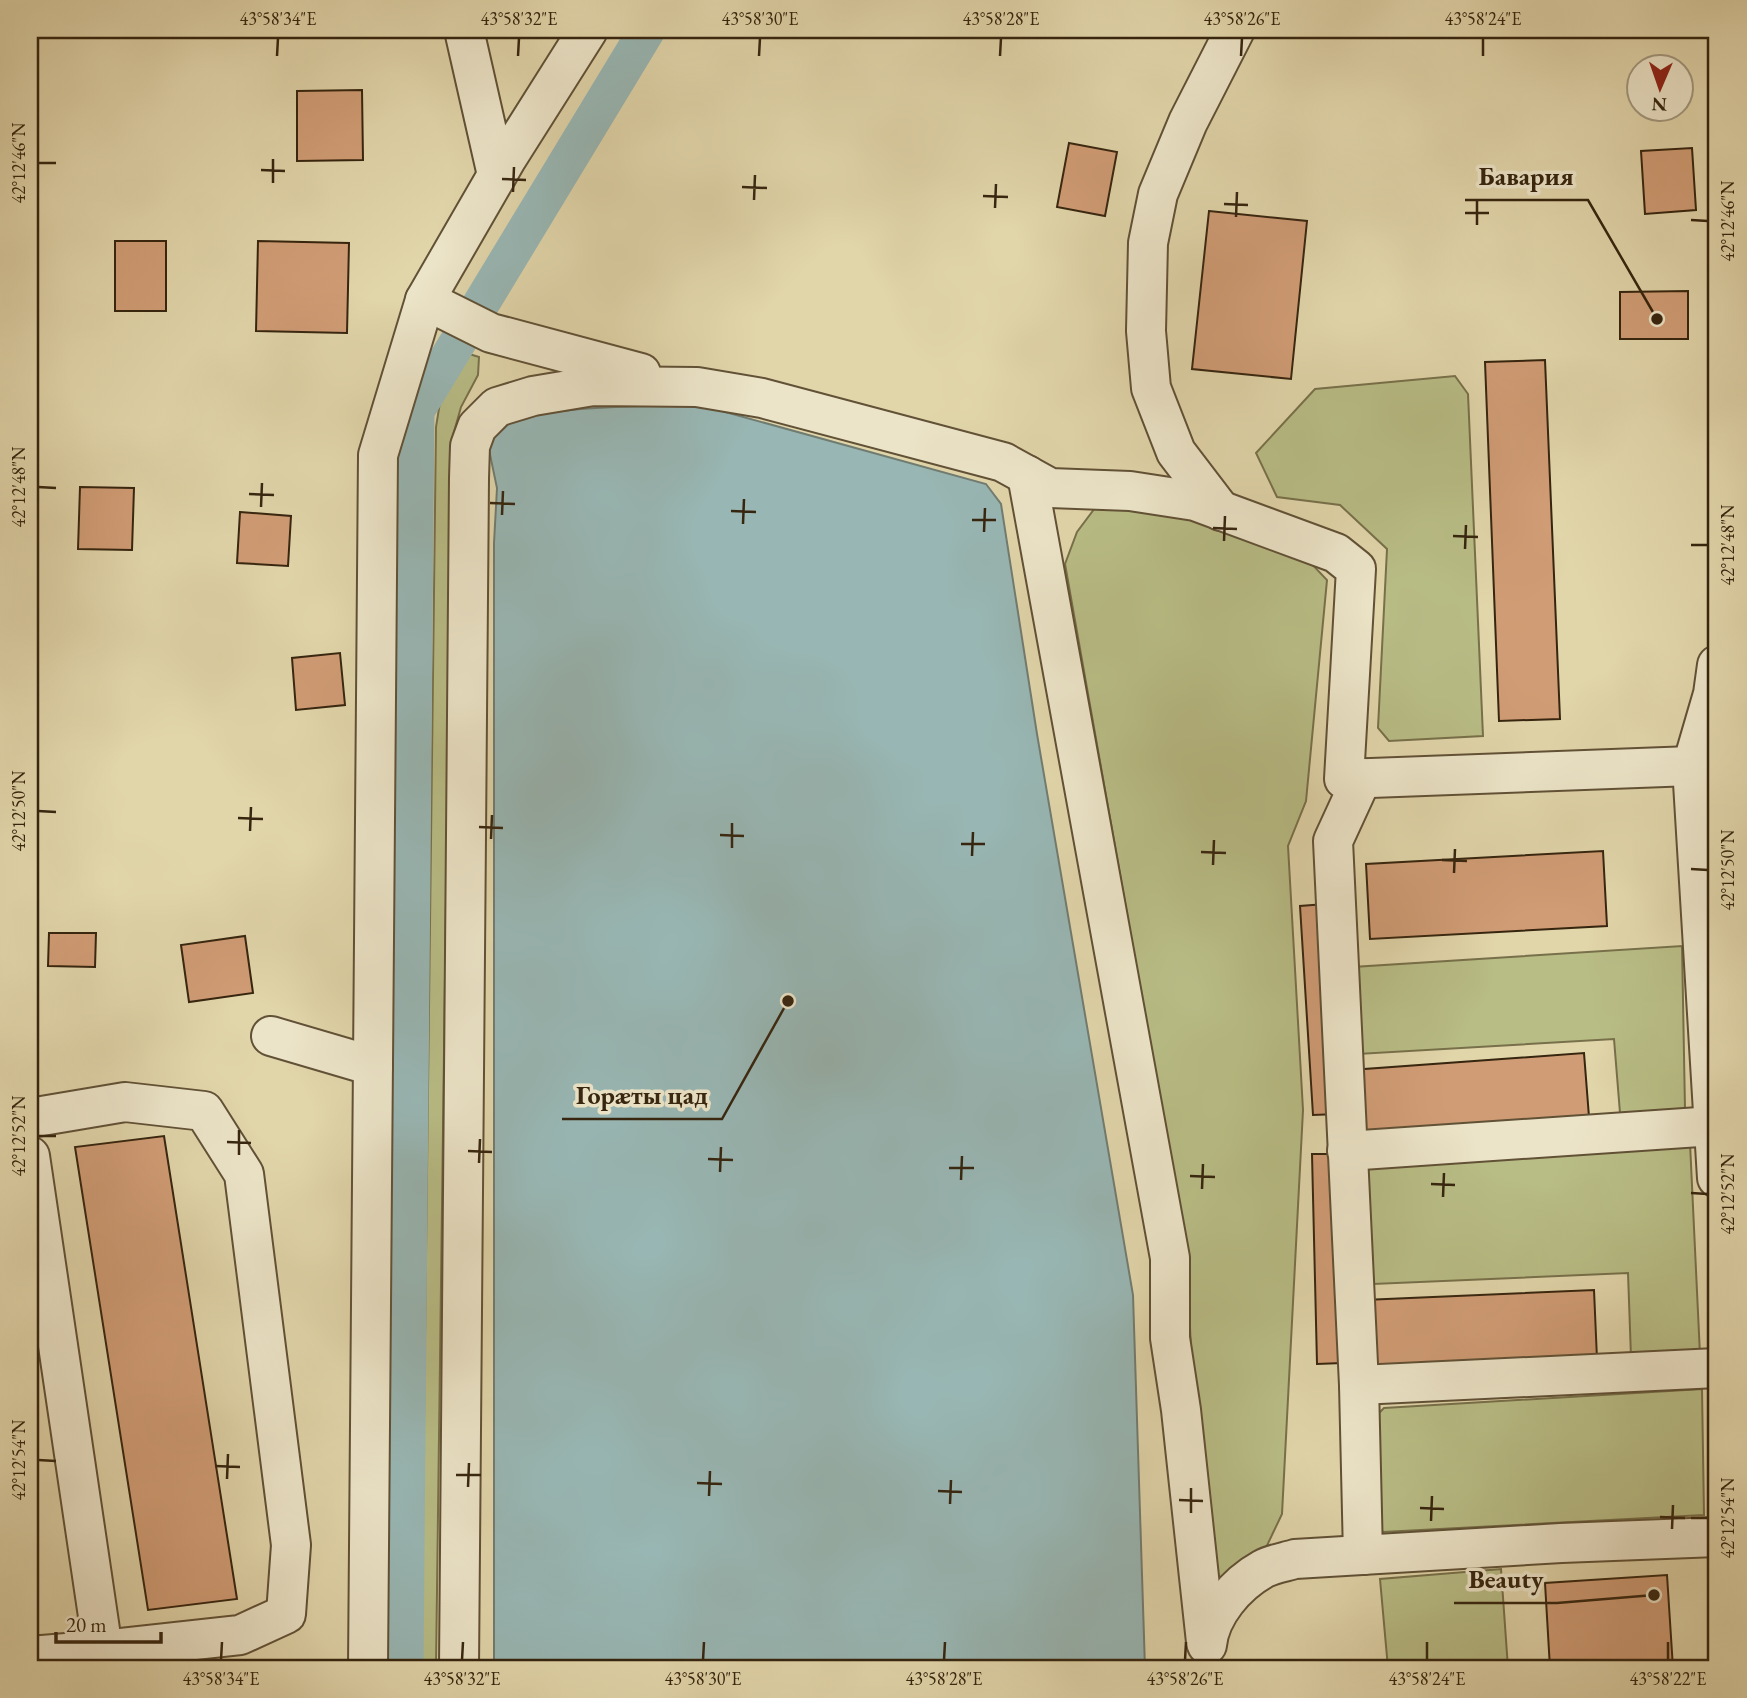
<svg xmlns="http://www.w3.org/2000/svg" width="1747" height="1698" font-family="'EB Garamond',serif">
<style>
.green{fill:#b8bc85;stroke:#77704a;stroke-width:2}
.water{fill:#98b6b3;stroke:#717c71;stroke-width:2}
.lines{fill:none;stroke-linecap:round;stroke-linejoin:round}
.canal{stroke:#98b6b3;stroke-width:37}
.building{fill:#d09c75;stroke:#36250f;stroke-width:2}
.minor-casing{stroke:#615136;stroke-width:42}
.minor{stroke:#ece4c8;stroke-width:38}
.ticks{fill:none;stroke:#36250f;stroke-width:2.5}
.leader{fill:none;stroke:#36250f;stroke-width:2.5}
.callout-dot{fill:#36250f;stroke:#ece4c8;stroke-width:2.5}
.callout-label{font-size:26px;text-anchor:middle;font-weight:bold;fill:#36250f;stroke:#ece4c8;stroke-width:7;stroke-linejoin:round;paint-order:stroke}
.neatline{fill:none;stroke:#36250f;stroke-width:2.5}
.ticks-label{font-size:18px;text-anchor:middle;fill:#36250f}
</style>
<rect width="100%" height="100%" fill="#e1d5aa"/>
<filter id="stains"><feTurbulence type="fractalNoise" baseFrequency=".00286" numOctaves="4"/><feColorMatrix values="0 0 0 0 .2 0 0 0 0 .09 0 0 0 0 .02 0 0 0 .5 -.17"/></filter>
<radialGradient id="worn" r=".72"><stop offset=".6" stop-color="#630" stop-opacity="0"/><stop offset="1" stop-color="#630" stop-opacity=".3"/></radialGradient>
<g class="green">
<polygon points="466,353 479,357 478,375 461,407 452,439 436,1668 421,1668 436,427 441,396"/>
<polygon points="1455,376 1468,394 1483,736 1389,741 1378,728 1387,549 1340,505 1277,497 1256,453 1315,389"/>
<polygon points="1095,508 1169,511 1308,560 1327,580 1306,801 1288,846 1303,1110 1282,1514 1261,1558 1222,1580 1207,1560 1191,1348 1186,1247 1065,564 1077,532"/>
<polygon points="1682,946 1685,1109 1620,1113 1614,1039 1358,1054 1353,967"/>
<polygon points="1690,1143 1700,1355 1631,1357 1628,1273 1373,1284 1357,1178 1369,1168"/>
<polygon points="1702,1389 1704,1515 1383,1532 1374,1521 1371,1421 1384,1408"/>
<polygon points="1501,1569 1508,1668 1388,1668 1380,1579"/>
</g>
<path class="water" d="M700,405L986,484L1001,504L1037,734L1133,1295L1145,1668H494V543L497,488L488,445L499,424C564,404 632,407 700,405Z"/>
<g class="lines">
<polyline class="canal" points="405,1668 416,411 647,30"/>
</g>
<g class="building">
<polygon points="362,90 363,160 297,161 297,91"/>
<polygon points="1069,143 1117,152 1105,216 1057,207"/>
<polygon points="1692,148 1696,210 1645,214 1641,151"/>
<polygon points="1209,211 1307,221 1291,379 1192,369"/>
<rect x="115" y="241" width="51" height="70"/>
<polygon points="258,241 349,243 347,333 256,331"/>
<polygon points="1688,291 1688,339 1620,339 1620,292"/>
<polygon points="1545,360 1560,719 1499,721 1485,362"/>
<polygon points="80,487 134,488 132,550 78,549"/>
<polygon points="240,512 291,516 288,566 237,563"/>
<polygon points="340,653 345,705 296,710 292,658"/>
<polygon points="1603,851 1607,926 1370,939 1366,864"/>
<polygon points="1325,904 1338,1114 1313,1115 1300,906"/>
<polygon points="49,933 96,933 95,967 48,966"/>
<polygon points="245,936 253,993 189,1002 181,945"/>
<polygon points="1584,1053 1589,1117 1356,1134 1351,1070"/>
<polygon points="164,1136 237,1599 148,1610 75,1147"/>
<polygon points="1312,1154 1337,1154 1342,1363 1317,1364"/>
<polygon points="1594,1290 1597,1359 1367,1369 1364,1300"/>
<polygon points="1667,1575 1673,1668 1550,1668 1545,1583"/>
</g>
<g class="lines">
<g class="minor-casing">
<g id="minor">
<polyline points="464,30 497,175"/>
<polyline points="425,300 491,333 641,373"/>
<polyline points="1027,475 1170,1258 1170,1338 1181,1410 1206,1642"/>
<polyline points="1221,511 1176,452 1151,388 1146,331 1148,243 1158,194 1188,122 1235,30"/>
<polyline points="1717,665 1713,694 1692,766 1717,1178"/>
<polyline points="1362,778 1333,841 1359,1385 1363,1555"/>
<polyline points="271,1036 373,1066"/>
<polyline points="30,1118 125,1102 204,1111 244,1174 291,1545 286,1614 240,1635 103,1650 30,1656"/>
<polyline points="1347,1151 1714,1126"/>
<polyline points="30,1156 103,1650"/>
<polyline points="1359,1385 1717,1368"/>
<path d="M1207,1645C1210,1614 1236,1584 1263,1569C1272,1564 1285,1562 1295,1559L1561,1543L1717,1537"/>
<polyline points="368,1668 378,455 425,300 507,158 588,30"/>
<polyline points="459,1668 469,478 470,446 477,427 497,407 533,396 593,386 697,387 762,398 1003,462 1050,488 1130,491 1195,501 1336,553 1356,569 1344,779 1692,766"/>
</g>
</g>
<use href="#minor" class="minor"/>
</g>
<path class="ticks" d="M277,56L278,38M518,56L519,38M759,56L760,38M1000,56L1001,38M1241,56L1242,38M1483,56V38M38,163H56M261,170L285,171M502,179L526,180M273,183V159M742,187L767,188M513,192L514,167M983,196L1008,197M754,200L755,175M1224,204L1248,205M995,208L996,184M1465,213H1489M1236,217L1237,192M1691,220L1708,221M1477,225V201M38,487L56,488M249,494L274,495M490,503L515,504M261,507L262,483M731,511L756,512M502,515L503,491M972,520H996M743,524L744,499M1213,528L1237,529M984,532L985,508M1453,536L1478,537M1224,541L1225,516M1691,545H1708M1465,549L1466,525M38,811L56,812M238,818L263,819M479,827L503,828M250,831L251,807M720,835L744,836M491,839L492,815M961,844H985M732,848V823M1201,852L1226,853M972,856L973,832M1442,860L1467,861M1213,865L1214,840M1691,869L1708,870M1454,873L1455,849M38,1136H56M227,1142L251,1143M468,1151L492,1152M239,1155V1130M708,1159L733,1160M479,1163L480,1139M949,1168H974M720,1172L721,1147M1190,1176L1215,1177M961,1180L962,1156M1431,1184L1455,1185M1202,1189L1203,1164M1691,1193L1708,1194M1443,1197L1444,1173M38,1460L56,1461M215,1466L240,1467M456,1475H481M227,1479L228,1454M697,1483L722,1484M468,1487L469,1463M938,1491L962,1492M709,1496L710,1471M1179,1500L1203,1501M950,1504L951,1480M1420,1508L1444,1509M1191,1513V1488M1660,1517L1685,1518M1691,1518H1708M1431,1521L1432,1496M1672,1529L1673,1505M221,1660L222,1642M462,1660L463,1642M703,1660L704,1642M944,1660L945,1642M1185,1660L1186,1642M1427,1660V1642M1668,1660V1642"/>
<path class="leader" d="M1657 319L1588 200H1465M788 1001L722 1119H562M1654 1595L1557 1603H1454"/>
<g class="callout-dot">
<circle cx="1657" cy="319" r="7"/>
<circle cx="788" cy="1001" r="7"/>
<circle cx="1654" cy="1595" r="7"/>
</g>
<g class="callout-label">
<text x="1526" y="185">Бавария</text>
<text x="642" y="1104">Горӕты цад</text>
<text x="1506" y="1588">Beauty</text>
</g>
<rect width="1747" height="1698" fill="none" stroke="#e1d5aa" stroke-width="77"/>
<g transform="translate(1660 88) rotate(182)"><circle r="33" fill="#ece4c8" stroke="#a3987e" stroke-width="2"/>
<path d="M0-5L12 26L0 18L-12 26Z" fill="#8f2418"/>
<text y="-10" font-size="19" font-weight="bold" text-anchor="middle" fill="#36250f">N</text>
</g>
<path d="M56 1632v10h105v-10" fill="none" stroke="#36250f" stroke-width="3.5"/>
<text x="66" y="1632" font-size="21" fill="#36250f" stroke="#ece4c8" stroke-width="5" paint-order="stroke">20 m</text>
<rect x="38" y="38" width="1670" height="1622" class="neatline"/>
<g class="ticks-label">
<text x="278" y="25">43°58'34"E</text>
<text x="519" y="25">43°58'32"E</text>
<text x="760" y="25">43°58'30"E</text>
<text x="1001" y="25">43°58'28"E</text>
<text x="1242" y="25">43°58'26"E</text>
<text x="1483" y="25">43°58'24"E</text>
<text transform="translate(19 163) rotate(-90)" y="6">42°12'46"N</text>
<text transform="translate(1728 221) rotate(-90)" y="6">42°12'46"N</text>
<text transform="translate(19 487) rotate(-90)" y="6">42°12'48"N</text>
<text transform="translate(1728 545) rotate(-90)" y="6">42°12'48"N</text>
<text transform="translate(19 811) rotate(-90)" y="6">42°12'50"N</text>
<text transform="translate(1728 870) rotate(-90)" y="6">42°12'50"N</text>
<text transform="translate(19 1136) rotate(-90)" y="6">42°12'52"N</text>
<text transform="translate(1728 1194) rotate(-90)" y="6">42°12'52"N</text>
<text transform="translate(19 1460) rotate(-90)" y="6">42°12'54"N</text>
<text transform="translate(1728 1518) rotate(-90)" y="6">42°12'54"N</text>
<text x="221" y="1685">43°58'34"E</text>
<text x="462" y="1685">43°58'32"E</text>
<text x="703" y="1685">43°58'30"E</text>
<text x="944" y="1685">43°58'28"E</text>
<text x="1185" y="1685">43°58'26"E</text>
<text x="1427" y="1685">43°58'24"E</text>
<text x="1668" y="1685">43°58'22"E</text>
</g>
<rect width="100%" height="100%" filter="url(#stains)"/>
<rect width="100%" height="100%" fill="url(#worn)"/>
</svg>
